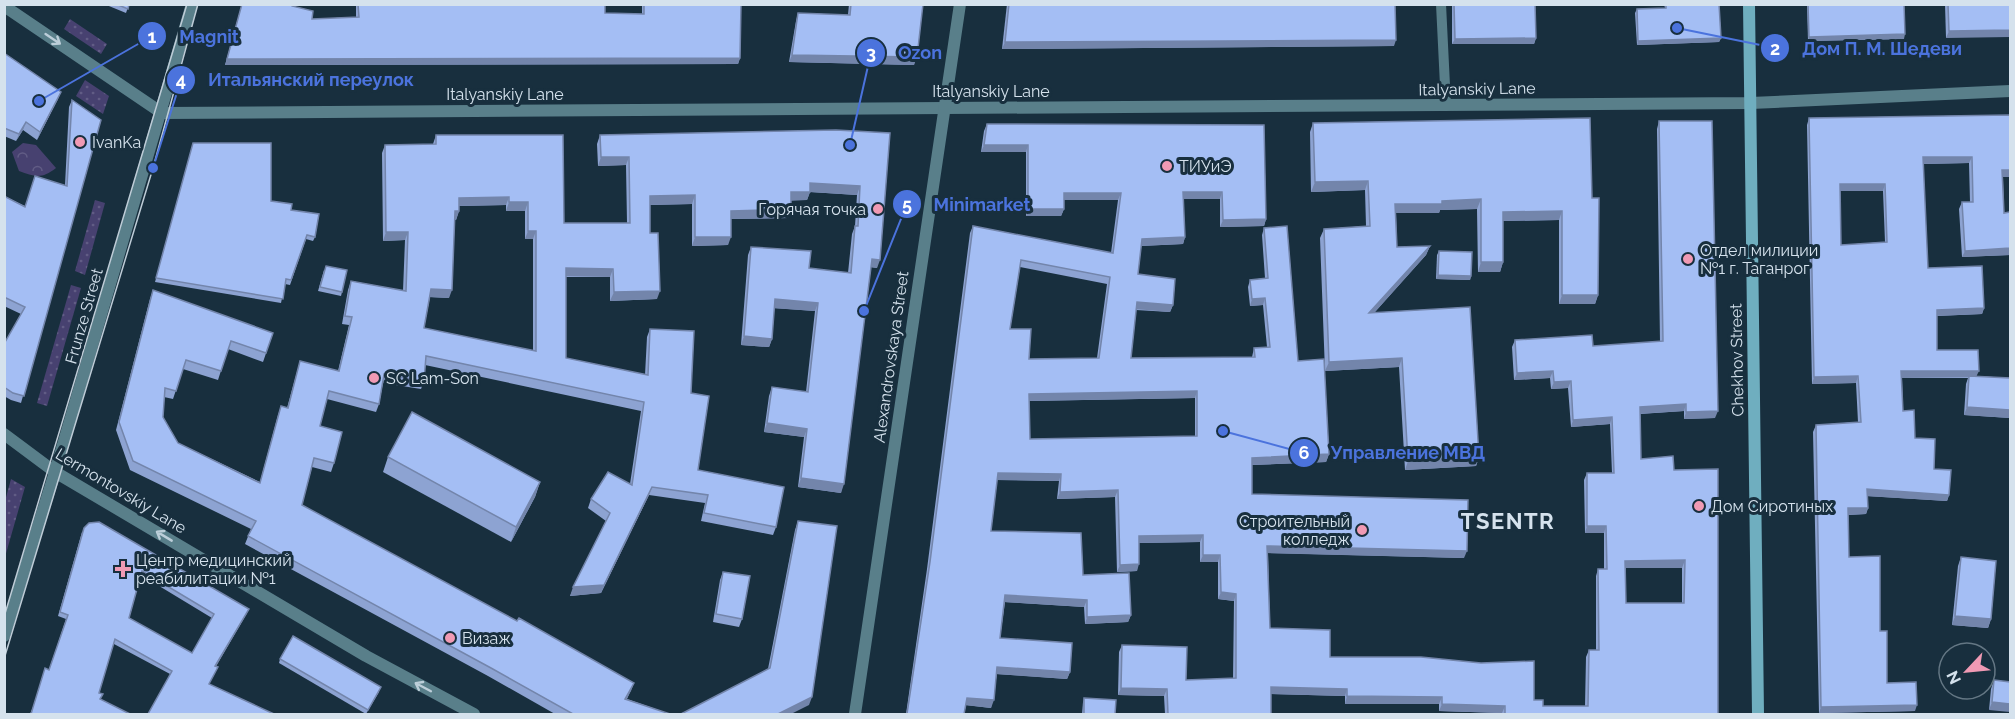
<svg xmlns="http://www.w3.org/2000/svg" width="2015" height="719" font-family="Raleway,sans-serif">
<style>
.grass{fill:url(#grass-dots)}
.forest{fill:url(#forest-crowns)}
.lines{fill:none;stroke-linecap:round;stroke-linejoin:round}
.service{stroke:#597f8a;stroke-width:10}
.minor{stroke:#597f8a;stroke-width:12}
.tertiary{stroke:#597f8a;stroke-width:12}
.secondary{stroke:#6faebf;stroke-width:12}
.tram{stroke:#beccd7;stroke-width:1.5}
.wall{fill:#8da3d2;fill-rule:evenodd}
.shaded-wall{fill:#7385ab}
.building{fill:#a4bef4;stroke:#7385ab;stroke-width:1.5;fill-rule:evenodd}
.oneway{stroke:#bcced9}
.poi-dot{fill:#f09ab4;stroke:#182f3e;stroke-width:2}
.labels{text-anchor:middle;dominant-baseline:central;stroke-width:6;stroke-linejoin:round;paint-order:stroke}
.street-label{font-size:16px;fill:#d5e2ed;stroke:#182f3e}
.poi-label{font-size:16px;fill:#d5e2ed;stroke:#182f3e;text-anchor:start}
.district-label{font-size:22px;font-weight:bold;letter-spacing:1.5px;fill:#d5e2ed;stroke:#182f3e}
.leader{fill:none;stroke:#4b73dd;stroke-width:2}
.callout-dot{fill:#4b73dd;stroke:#182f3e;stroke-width:2}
.mark-label{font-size:18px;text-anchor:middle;font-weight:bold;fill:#fff}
.callout-label{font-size:18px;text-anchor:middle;font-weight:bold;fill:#4b73dd;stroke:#182f3e;stroke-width:6;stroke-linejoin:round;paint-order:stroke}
</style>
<defs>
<pattern id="grass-dots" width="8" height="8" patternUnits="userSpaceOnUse" patternTransform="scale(1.5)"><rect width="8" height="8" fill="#474170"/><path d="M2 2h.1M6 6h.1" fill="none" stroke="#615c85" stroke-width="1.8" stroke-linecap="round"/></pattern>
<pattern id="forest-crowns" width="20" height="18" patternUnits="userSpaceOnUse" patternTransform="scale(1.5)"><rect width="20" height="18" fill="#474170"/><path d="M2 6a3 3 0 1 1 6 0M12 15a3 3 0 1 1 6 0" fill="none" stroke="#615c85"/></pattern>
</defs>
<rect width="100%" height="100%" fill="#182f3e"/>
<g class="grass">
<polygon points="70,19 107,44 101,54 64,29"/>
<polygon points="85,80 109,96 103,114 76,96"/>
<polygon points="95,200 105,203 85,275 75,271"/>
<polygon points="71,285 81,288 47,406 37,403"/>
<polygon points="11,479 25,487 5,557 5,501"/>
</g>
<path class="forest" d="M23,143L36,145L56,168C42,179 35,177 19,171L12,152Z"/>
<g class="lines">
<polyline class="service" points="1441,4 1446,106"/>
<g class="minor">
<polyline points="4,6 162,113 1751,103 2010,91"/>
<polyline points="4,434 55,472 366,656 474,714"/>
<polyline points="4,636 55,472 192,4"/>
</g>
<polyline class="tertiary" points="855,714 960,4"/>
<polyline class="secondary" points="1749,4 1758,714"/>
<g class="tram">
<polyline points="4,617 187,4"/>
<polyline points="4,659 153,168 198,4"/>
</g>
</g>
<g class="wall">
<polygon points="104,4 129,4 126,13"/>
<polygon points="242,4 292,4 292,6 312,19 356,17 356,4 605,4 605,13 642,14 642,4 741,4 740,58 738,64 225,65"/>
<polygon points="849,4 923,4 914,65 789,62 796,21 798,13 848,15"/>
<polygon points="1007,4 1395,4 1394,46 1002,49"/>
<polygon points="1452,4 1535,4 1536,38 1534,44 1452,44"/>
<polygon points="1664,4 1719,4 1721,38 1719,42 1637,45 1635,13 1637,9 1665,8"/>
<polygon points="1807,4 1904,4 1904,39 1808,41"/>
<polygon points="1945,4 2010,4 1946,38"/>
<polygon points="4,53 58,99 37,140 23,130 16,141 4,136"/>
<polygon points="72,100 101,120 21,403 11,400 4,396 4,344 21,314 4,306 4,196 25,206 65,185 69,107"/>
<path d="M2010,115L2003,177L2004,213L2010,212V255L1962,257L1959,209L1962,202H1970L1969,163L1923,164L1928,268L1984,308L1982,314L1937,316V350L1977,376L2010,378V418L1964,415L1966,384L1968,378H1902L1903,411L1915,438L1949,495L1947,501L1867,496L1868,508L1866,514L1848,515L1849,557L1880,631L1887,683L1915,711L1819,713L1813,432L1816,425L1858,422L1856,383L1812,384L1807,125L1809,118ZM1840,191H1883L1885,242L1841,245Z"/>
<path d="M1659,121L1715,418L1684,419V411L1640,414L1641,459L1674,470L1718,714H1503L1502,713L1439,711V704H1345V696L1271,694V714H1165L1164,696L1118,695L1119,652L1122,645L1186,680L1233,679L1234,601L1218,599V562H1200V542L1139,543L1137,571L1117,572L1115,497L1057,499L1059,481L997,480L991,531L1083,575L1131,615L1128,622L1085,624L1084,607L1005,602L1000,638L1070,672L1067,679L997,674L991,708L966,705L964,714H906L927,569L970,233L973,226L1111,253L1118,200H1064V209L1061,216H1026V152H981L984,131L987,124L1264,125L1266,219L1264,226L1220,227V199H1183L1185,237L1183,244L1141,246L1138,274L1173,305L1170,312L1136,310L1131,358L1252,357L1254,348L1267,347L1263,305L1250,306L1248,287L1250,280L1265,278L1262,235L1264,228L1298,361L1329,454L1326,462L1252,465V494L1464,558L1268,553L1270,628L1330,657L1534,700L1543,706H1585L1586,657L1589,650H1596V576L1598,569H1604V533H1585L1584,480L1587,473H1612L1610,424L1571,427L1568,388L1551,389L1550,378L1514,380L1512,347L1515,340L1593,346L1660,342L1657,129ZM1020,267L1107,284L1097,358L1029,359L1010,329ZM1195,398V436L1030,439L1029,401ZM1626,568H1682V603H1626Z"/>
<polygon points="1313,123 1592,198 1598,295 1595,304 1559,304 1559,220 1503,221 1503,262 1500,272 1478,272 1477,209 1440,210 1439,213 1396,213 1397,247 1430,246 1426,255 1374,313 1479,457 1476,466 1405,470 1399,367 1325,371 1320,238 1324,229 1366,226 1365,190 1311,192 1310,132"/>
<path d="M890,133L877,268L871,267L841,493L798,487L804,437L764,432L769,396L772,387L806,392L815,311L774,308L772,339L769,347L741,345L748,255L751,247L809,268L848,273L852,234L855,226L857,195L810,192L807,200H791L788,218L731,219L728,245L692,246V204L650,205V233L657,299L610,301V277H566V358L645,375L647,337L650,329L691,393L698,470L776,527L773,535L701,521L705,503L649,495L601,593L570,596L606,521L588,508L591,499L630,484L641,411L425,365L424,381L421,389L383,383L379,404L376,412L327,399L320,426L334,463L331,472L312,467L302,505L517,621L634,683L627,699L670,714H555L488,676L245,544L251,529L130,470L116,430L150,299L153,290L273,333L263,362L228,349L218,380L183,369L173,399L164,397L163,417L178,443L260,482L278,415L281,406L287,408L300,361L338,371L349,325L342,324L348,290L351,281L403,291L405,240L383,241L382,153L385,145L433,144L436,135L564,223H627L626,165L598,166L597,144L600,135ZM506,205V211H525V239H533V351L424,328L430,297L449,298L455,220H456L459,211V206Z"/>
<polygon points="192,147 271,201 291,210 315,237 313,241 306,239 290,285 285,284 281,303 155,282"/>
<polygon points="1439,251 1471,276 1470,280 1436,279 1437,255"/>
<polygon points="324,270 342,292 341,296 318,291"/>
<polygon points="388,457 540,482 535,497 511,542 383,472"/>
<polygon points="798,521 809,705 768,669 795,530"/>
<path d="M82,532L247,613L216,666V671L209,684L170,674L114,644L30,714L49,670L66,619L58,616ZM141,575L212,618L192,653L129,618Z"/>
<polygon points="1961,557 1991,619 1988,628 1952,625 1958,566"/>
<polygon points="723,572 742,619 739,627 713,622 720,580"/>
<polygon points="280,659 379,692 366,714 279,663"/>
<polygon points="1994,680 2010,682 1989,710 1991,689"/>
<polygon points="1084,698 1115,714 1082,714 1083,702"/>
</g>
<g class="shaded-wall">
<polygon points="2010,30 2010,37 1946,38 1949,31"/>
<polygon points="1905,34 1904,39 1808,41 1809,37"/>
<polygon points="1536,38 1534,44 1452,44 1455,39"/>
<polygon points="1721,38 1719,42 1637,45 1638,41"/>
<polygon points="1396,40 1394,46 1002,49 1005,42"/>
<polygon points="792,55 917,57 914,65 789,62"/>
<polygon points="740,58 738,64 225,65 227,59"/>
<polygon points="61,92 58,99 37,140 40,132"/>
<polygon points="26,122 23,130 16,141 19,134"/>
<polygon points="984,145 1028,145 1026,152 981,152"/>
<polygon points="601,157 629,157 626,165 598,166"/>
<polygon points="1923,157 1972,157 1969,163 1920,164"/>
<polygon points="2002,170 2010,170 2010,177 2000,177"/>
<polygon points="1368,181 1365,190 1311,192 1315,182"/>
<polygon points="810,183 860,186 857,195 810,192 807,200 788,201 791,192"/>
<polygon points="1840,184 1885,184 1883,191 1838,191"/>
<polygon points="1183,192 1222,192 1220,199 1180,199"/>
<polygon points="1064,193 1121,193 1118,200 1061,200"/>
<polygon points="695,195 692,204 647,205 650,196"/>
<polygon points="509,197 506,205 456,206 459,198"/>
<polygon points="1481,199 1477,209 1440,210 1439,213 1392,213 1395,204 1442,201"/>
<polygon points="509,202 528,202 525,211 506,211"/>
<polygon points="791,209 788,218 728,219 731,211"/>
<polygon points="1028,209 1064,209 1061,216 1026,216"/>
<polygon points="455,211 459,211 456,220 452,220"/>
<polygon points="1562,211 1559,220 1500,221 1503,212"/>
<polygon points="1266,219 1264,226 1220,227 1223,220"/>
<polygon points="528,231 536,231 533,239 525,239"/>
<polygon points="386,232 408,232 405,240 383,241"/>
<polygon points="695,237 731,237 728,245 692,246"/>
<polygon points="1185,237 1183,244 1139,246 1142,239"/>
<polygon points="1430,246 1426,255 1366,322 1369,313"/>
<polygon points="2010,248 2010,255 1962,257 1965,251"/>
<polygon points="872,259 880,260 877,268 869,267"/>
<polygon points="1481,262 1503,262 1500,272 1478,272"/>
<polygon points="566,268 613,269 610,277 563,276"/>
<polygon points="1438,275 1471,276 1470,280 1436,279"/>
<polygon points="431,289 452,290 449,298 428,297"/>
<polygon points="660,291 657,299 610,301 614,292"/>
<polygon points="1562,295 1598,295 1595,304 1559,304"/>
<polygon points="1265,298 1263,305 1250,306 1252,299"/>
<polygon points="775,299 818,303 815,311 771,308"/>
<polygon points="1137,302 1173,305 1170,312 1135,309"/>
<polygon points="1984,308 1982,314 1934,316 1937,310"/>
<polygon points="744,336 772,339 769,347 741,345"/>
<polygon points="1402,358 1399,367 1325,371 1329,362"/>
<polygon points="1553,371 1550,378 1514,380 1517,373"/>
<polygon points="1901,371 1979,371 1976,377 1899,378"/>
<polygon points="1858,376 1856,383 1812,384 1814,377"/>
<polygon points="1571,381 1568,388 1551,389 1554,382"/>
<polygon points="1197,391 1195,398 1026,401 1029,394"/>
<polygon points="1686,404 1684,411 1637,414 1640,407"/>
<polygon points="1967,407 2010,410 2010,418 1964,415"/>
<polygon points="1718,411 1715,418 1684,419 1686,412"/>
<polygon points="1612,417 1610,424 1571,427 1573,420"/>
<polygon points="767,423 807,429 804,437 764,432"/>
<polygon points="1329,454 1326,462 1250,465 1252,458"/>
<polygon points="1479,457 1476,466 1405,470 1408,461"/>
<polygon points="998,473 1061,474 1059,481 995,480"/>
<polygon points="801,478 844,484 841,493 798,487"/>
<polygon points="540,482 535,497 511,542 516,527"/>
<polygon points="652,487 649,495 601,593 570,596 573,587"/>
<polygon points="1867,489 1949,495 1947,501 1865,496"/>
<polygon points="1118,490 1115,497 1057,499 1060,492"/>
<polygon points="1848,508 1868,508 1866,514 1846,515"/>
<polygon points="1587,526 1606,526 1604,533 1585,533"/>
<polygon points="1203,535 1200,542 1136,543 1139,536"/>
<polygon points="1267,546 1467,551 1464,558 1265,553"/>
<polygon points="1203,555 1220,555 1218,562 1200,562"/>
<polygon points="1685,560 1682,568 1623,568 1625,561"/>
<polygon points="1139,564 1137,571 1117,572 1120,565"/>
<polygon points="1221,592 1236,594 1234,601 1218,599"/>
<polygon points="1005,595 1087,600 1084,607 1003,602"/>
<polygon points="249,609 247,613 214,670 215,666"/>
<polygon points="1131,615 1128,622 1085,624 1087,617"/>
<polygon points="1955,616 1991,619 1988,628 1952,625"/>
<polygon points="997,667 1070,672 1067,679 995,674"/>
<polygon points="634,683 631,691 622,707 625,699"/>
<polygon points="1271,687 1347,689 1345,696 1268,694"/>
<polygon points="1121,688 1167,689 1164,696 1118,695"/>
<polygon points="1347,696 1442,697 1439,704 1345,704"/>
<polygon points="812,697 809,705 791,714 778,714"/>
<polygon points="967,698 994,700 991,708 964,705"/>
<polygon points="1992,702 2010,704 2010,712 1989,710"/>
<polygon points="1442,704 1505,706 1502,713 1439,711"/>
<polygon points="1917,705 1915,711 1819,713 1821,707"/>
</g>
<g class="building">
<polygon points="116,4 129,4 128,9"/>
<polygon points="242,4 292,4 292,6 313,11 312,19 359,17 358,4 605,4 605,13 644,14 644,4 741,4 740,58 227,59"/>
<polygon points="851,4 923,4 917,57 792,55 798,13 850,15"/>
<polygon points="1009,4 1395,4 1396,40 1005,42"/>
<polygon points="1454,4 1535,4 1536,38 1455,39"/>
<polygon points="1666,4 1719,4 1721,38 1638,41 1637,9 1666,8"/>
<polygon points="1808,4 1904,4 1905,34 1809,37"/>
<polygon points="1948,4 2010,4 2010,30 1949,31"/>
<polygon points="4,53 61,92 40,132 26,122 19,134 4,128"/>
<polygon points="72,100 101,120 24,396 13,393 4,387 4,344 25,307 4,297 4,196 25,207 35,176 67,186"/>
<path d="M2010,115V170H2002L2004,213L2010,212V248L1965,251L1962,202H1973L1972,157H1923L1928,268L1982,266L1984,308L1937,310V350H1978L1979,371H1901L1903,411L1914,410L1915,438L1935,439L1934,469L1951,470L1949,495L1867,489L1868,508H1848L1849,557L1880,556V631H1887V683L1916,682L1917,705L1821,707L1816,425L1861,422L1858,376L1814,377L1809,118ZM1840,184H1885L1887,242L1841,245Z"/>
<polygon points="1590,118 1592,198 1599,198 1598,295 1562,295 1562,211 1503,212 1503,262 1481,262 1481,199 1442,201 1442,204 1395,204 1397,247 1430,246 1369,313 1470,307 1479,457 1408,461 1402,358 1329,362 1324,229 1370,226 1368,181 1315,182 1313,123"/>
<path d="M1659,121H1712L1718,411L1686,412V404L1640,407L1641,459L1673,456L1674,470L1718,469V714H1505V706L1442,704V697L1347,696V689L1271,687V714H1168L1167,689L1121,688L1122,645L1187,647L1186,680L1236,678V594L1221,592L1220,555H1203V535L1139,536V564L1120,565L1118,490L1060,492L1061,474L998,473L991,531L1081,533L1083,575L1129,573L1131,615L1087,617V600L1005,595L1000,638L1072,643L1070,672L997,667L994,700L967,698L964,714H907L930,562L973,226L1113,253L1121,193H1064V209H1028V145H984L987,124L1264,125L1266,219L1223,220L1222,192H1183L1185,237L1142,239L1138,274L1175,279L1173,305L1137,302L1131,358L1255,357L1254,348L1270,347L1265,298L1252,299L1250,280L1268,278L1264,228L1287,226L1298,361L1324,359L1329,454L1252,458V494L1468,500L1467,551L1267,546L1270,628L1330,630V657H1421L1481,663L1534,661V700H1543V706H1588L1589,650H1599L1598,569H1607L1606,526H1587V473H1614L1612,417L1573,420L1571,381L1554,382L1553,371L1517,373L1515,340L1592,335L1593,346L1663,341ZM1021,260L1110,277L1099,358L1029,359L1031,329H1010ZM1197,391V436L1030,439L1029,394ZM1685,560L1684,603H1626L1625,561Z"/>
<path d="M836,130L890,133L880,260L872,259L844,484L801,478L807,429L767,423L772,387L808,392L818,303L775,299L772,339L744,336L751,247L811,251L809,268L851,273L855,226H858L860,186L810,183V192H791V209L731,211V237H695V195L650,196V233H658L660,291L614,292L613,269L566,268V358L648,375L650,329L694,331L691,393L709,396L698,470L784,487L776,527L704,513L708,495L652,487L604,585L573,587L610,513L591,499L608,472L632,485L644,402L426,356L424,381L384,374L379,404L329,391L320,426L342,432L334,463L314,458L302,505L517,621L519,618L634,683L625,699L670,714H573L491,668L248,536L256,521L133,461L119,422L153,290L273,333L266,353L231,341L221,371L186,360L176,391L165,388L163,417L178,443L260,483L281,406L288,408L300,361L339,371L352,317L345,316L351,281L406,291L408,232H386L385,145L436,144V135H563L564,223H630L629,157H601L600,135ZM509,197V202H528V231H536V351L424,328L431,289L452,290L455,211H459V198Z"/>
<polygon points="193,143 271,143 271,201 292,204 291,210 319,214 315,237 307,235 291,280 286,279 283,299 156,278"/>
<polygon points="1439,251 1472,252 1471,276 1438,275"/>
<polygon points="326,266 347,270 342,292 320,287"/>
<polygon points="1969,376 2010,378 2010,410 1967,407"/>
<polygon points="412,412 540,482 516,527 388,457"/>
<polygon points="798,521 837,526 812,697 778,714 681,714 770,668"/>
<path d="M99,522L249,609L215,666L218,667L209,684L274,714H148L172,671L115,639L99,693L103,694L100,699L130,714H31L45,668L49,670L68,615L60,612L84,528L89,523ZM142,571L214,614L192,653L129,618Z"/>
<polygon points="1961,557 1996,561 1991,619 1955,616"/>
<polygon points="723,572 750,576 742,619 716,614"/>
<polygon points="293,636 381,687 368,710 280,659"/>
<polygon points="1994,680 2010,682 2010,704 1992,702"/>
<polygon points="1084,698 1116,700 1115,714 1084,714"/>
</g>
<defs><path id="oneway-shaft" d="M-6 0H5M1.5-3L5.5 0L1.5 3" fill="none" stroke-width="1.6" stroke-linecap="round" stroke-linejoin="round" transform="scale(1.5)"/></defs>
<g class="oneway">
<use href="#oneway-shaft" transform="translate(53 39) rotate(34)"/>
<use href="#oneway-shaft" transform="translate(164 536) rotate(-149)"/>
<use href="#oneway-shaft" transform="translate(423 687) rotate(-152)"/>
</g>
<g class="poi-dot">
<circle cx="80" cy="142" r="6"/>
<circle cx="1167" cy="166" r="6"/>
<circle cx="878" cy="209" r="6"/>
<circle cx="1688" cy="259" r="6"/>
<circle cx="374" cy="378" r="6"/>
<circle cx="1699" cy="506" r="6"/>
<circle cx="1362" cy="530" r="6"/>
<path d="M120 560h6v6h6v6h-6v6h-6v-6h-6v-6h6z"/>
<circle cx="450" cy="638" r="6"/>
</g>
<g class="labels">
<g class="street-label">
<text transform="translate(1477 89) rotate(-1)">Italyanskiy Lane</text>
<text x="991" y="91">Italyanskiy Lane</text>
<text x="505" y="94">Italyanskiy Lane</text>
<text transform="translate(84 316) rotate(-74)">Frunze Street</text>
<text transform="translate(891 357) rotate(-82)">Alexandrovskaya Street</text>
<text transform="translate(1737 360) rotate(-91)">Chekhov Street</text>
<text transform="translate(121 491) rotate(31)">Lermontovskiy Lane</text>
</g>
<g class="poi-label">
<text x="92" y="142">IvanKa</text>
<text x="1179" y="166">ТИУиЭ</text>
<text x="866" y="209" text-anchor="end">Горячая точка</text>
<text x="1700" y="250">Отдел милиции<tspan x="1700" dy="18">№1 г. Таганрог</tspan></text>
<text x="386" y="378">SC Lam-Son</text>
<text x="1711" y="506">Дом Сиротиных</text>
<text x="1350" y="521" text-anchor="end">Строительный<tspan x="1350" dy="18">колледж</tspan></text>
<text x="136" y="560">Центр медицинский<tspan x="136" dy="18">реабилитации №1</tspan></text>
<text x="462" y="638">Визаж</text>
</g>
<g class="district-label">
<text x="1508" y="521">TSENTR</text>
</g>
</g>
<path class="leader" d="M39 101L152 36M1677 28L1775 48M850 145L871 53M153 168L181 80M864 311L907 204M1223 431L1304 453"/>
<g class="callout-dot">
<circle cx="39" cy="101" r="6"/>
<circle cx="1677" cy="28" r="6"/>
<circle cx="850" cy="145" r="6"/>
<circle cx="153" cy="168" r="6"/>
<circle cx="864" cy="311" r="6"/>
<circle cx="1223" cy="431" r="6"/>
<circle cx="152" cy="36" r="15"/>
<circle cx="1775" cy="48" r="15"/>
<circle cx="871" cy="53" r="15"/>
<circle cx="181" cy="80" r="15"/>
<circle cx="907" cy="204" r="15"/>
<circle cx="1304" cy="453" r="15"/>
</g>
<g class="mark-label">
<text x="152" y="43">1</text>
<text x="1775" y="55">2</text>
<text x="871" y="59">3</text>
<text x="181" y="86">4</text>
<text x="907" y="211">5</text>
<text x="1304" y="459">6</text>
</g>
<g class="callout-label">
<text x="209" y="43">Magnit</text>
<text x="1882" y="55">Дом П. М. Шедеви</text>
<text x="920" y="59">Ozon</text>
<text x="311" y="86">Итальянский переулок</text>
<text x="982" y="211">Minimarket</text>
<text x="1408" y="459">Управление МВД</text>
</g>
<rect width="2015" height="719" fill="none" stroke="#d5e2ed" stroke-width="12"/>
<g transform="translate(1967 671) rotate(244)"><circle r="28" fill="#182f3e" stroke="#647784" stroke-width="1.5"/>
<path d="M0-4.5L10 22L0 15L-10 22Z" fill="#f09ab4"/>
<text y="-9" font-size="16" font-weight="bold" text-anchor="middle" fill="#d5e2ed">N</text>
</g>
</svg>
